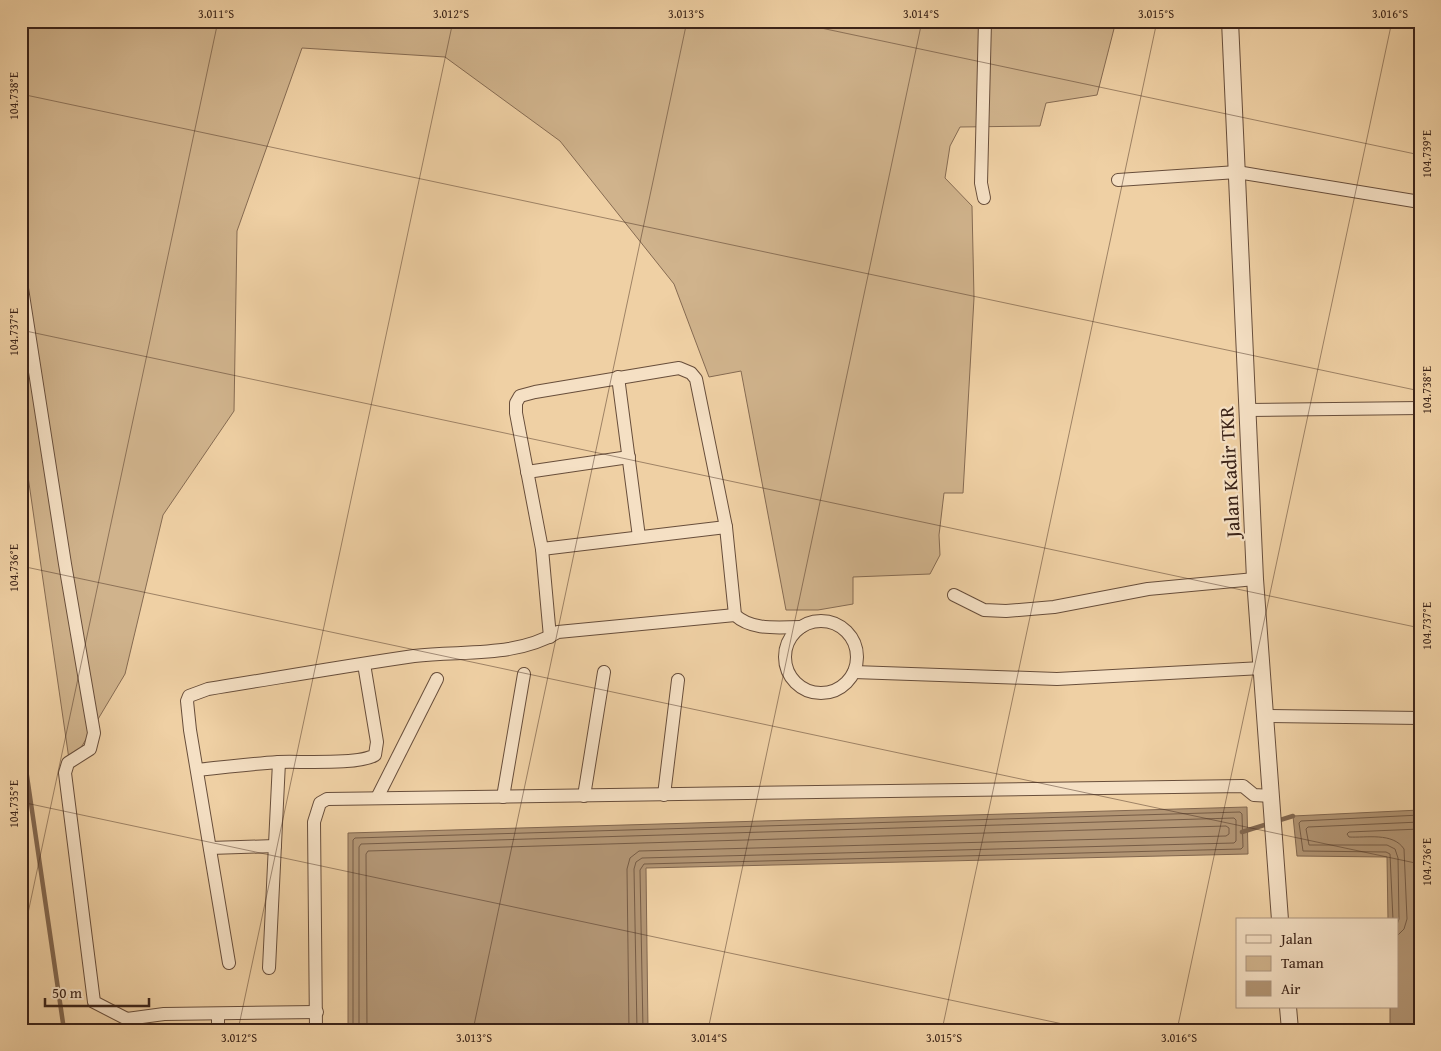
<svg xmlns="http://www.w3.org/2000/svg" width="1441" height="1051" font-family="'Gentium Book Plus',serif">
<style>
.green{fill:#d0b38c;stroke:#866b52}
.water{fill:#b29574;stroke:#82674f}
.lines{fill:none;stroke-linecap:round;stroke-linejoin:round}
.shore{stroke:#765c46;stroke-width:1}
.stream{stroke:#82674f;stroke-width:4.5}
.minor-casing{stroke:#684e3b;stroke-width:14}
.tertiary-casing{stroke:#684e3b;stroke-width:18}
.minor{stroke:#f5e0c4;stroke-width:12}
.tertiary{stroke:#f5e0c4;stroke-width:16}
.ticks{fill:none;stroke:#3b2318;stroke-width:1;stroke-opacity:0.45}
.labels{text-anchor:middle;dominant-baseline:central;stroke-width:4.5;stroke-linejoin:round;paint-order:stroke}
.street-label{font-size:20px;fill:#3b2318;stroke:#f5e0c4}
.neatline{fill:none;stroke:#3b2318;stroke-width:2}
.ticks-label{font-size:12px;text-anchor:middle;fill:#3b2318}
</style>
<rect width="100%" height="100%" fill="#efd0a4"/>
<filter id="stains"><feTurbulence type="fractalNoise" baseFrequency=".004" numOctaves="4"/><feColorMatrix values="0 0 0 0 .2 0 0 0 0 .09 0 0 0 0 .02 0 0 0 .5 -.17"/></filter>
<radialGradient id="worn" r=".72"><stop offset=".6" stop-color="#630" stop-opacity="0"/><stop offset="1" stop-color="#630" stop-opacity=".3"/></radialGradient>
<polygon class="green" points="21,21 1116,21 1097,95 1046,103 1040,126 960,127 950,146 945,178 972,206 974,298 963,493 944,493 939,535 940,555 930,574 853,577 853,604 818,610 786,610 741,371 709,377 674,284 560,141 445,57 302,48 237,231 234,411 163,515 125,674 70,766 21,428"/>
<g class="water">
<polygon points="1247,807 1248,854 646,868 648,1030 348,1030 348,833"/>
<polygon points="1420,810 1420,1030 1390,1030 1390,1007 1397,1007 1397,920 1388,920 1387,857 1297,856 1293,816"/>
</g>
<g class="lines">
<g class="shore">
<polyline points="1393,920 1390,854 1386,852 1303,851 1299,823 1301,821 1420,815"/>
<polyline points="1397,925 1399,919 1398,858 1395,849 1387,845 1309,845 1306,829 1308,827 1420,822"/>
<path d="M1397,936L1404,929L1407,919L1404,849C1393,832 1366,838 1349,837L1347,834L1349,832L1420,829"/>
<polyline points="353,1030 353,840 355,838 1240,812 1242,814 1243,847 1241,849 644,864 640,870 643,1030"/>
<polyline points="359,1030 359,847 361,844 1234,818 1236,820 1236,841 1234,843 642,858 636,862 634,869 637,1030"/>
<polyline points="367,1030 366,854 368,851 1226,826 1229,828 1229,834 1226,836 639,851 630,858 627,869 629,1030"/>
</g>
<g class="stream">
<polyline points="21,735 64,1030"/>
<polyline points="1242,832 1293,816"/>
</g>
<g class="minor-casing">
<g id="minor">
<polyline points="1118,180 1237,172 1420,202"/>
<polyline points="984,198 981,183 985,21"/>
<polyline points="21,282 65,564 94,733 90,749 68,763 65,773 94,1002 127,1019 128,1030"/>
<polyline points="618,377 639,537"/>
<polyline points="1248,410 1420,408"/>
<polyline points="527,472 629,457"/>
<polyline points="542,549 726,527"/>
<polyline points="954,595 984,610 1006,611 1054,607 1148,589 1255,579"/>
<circle cx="821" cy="657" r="36"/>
<path d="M550,637L542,549L516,413V403L520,396L535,392L679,368L691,373L696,379L726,527L735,615C752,631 779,627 801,627"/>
<polyline points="854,672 1057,679 1262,668"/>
<polyline points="1266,716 1420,718"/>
<path d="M197,770C224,767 251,764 278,762C300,761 359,765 375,755L377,742L364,664"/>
<polyline points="664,795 678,680"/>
<polyline points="584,796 604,672"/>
<polyline points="503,797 524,674"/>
<polyline points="377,798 437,679"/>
<polyline points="210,848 275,846"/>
<path d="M229,963L190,730L187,701L189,696L208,689C277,678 345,666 414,656C463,650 514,658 558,632L735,615"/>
<polyline points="269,968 279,762"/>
<polyline points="218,1014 218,1030"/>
<polyline points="127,1019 164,1014 317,1012"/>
<polyline points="316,1030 314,822 320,803 327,799 1243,786 1254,795 1272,796"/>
</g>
</g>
<g class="tertiary-casing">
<g id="tertiary">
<polyline points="1230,21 1255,579 1280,920"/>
<polyline points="1288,1007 1290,1030"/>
</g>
</g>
<use href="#minor" class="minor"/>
<use href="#tertiary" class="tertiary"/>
</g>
<path class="ticks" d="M788,21L1420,155M21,94L1420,391M21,330L1420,628M21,566L1420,864M21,802L1091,1030M21,946L218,21M238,1030L453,21M473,1030L687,21M708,1030L922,21M942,1030L1157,21M1177,1030L1392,21M1412,1030L1420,994"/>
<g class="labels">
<g class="street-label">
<text transform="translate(1229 472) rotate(-93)">Jalan Kadir TKR</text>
</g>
</g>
<rect width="1441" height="1051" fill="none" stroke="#efd0a4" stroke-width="55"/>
<rect x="1236" y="918" width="162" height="90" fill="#f5e0c4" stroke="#ab947f"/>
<rect x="1246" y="935" width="25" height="8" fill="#f5e0c4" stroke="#ab947f"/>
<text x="1281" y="944" font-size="15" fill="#3b2318">Jalan</text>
<rect x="1246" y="956" width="25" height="15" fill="#d0b38c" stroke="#ab947f"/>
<text x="1281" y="968" font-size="15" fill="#3b2318">Taman</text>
<rect x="1246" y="981" width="25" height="15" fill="#b29574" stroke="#ab947f"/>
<text x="1281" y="994" font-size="15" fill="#3b2318">Air</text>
<path d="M45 998v8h104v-8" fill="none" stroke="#3b2318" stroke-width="2.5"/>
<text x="52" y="998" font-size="15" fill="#3b2318" stroke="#f5e0c4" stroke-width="4" paint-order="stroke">50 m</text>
<rect x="28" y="28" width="1386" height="996" class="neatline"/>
<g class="ticks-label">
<text x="216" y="18">3.011°S</text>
<text x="451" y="18">3.012°S</text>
<text x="686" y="18">3.013°S</text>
<text x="921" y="18">3.014°S</text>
<text x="1156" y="18">3.015°S</text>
<text x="1390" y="18">3.016°S</text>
<text transform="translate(14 96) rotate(-90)" y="4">104.738°E</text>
<text transform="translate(1427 154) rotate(-90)" y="4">104.739°E</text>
<text transform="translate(14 332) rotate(-90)" y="4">104.737°E</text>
<text transform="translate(1427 390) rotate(-90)" y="4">104.738°E</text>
<text transform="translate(14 568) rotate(-90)" y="4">104.736°E</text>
<text transform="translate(1427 626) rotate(-90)" y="4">104.737°E</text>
<text transform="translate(14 804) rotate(-90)" y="4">104.735°E</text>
<text transform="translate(1427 862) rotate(-90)" y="4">104.736°E</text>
<text x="239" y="1042">3.012°S</text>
<text x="474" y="1042">3.013°S</text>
<text x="709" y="1042">3.014°S</text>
<text x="944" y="1042">3.015°S</text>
<text x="1179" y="1042">3.016°S</text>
</g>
<rect width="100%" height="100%" filter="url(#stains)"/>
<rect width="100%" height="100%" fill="url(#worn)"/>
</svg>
